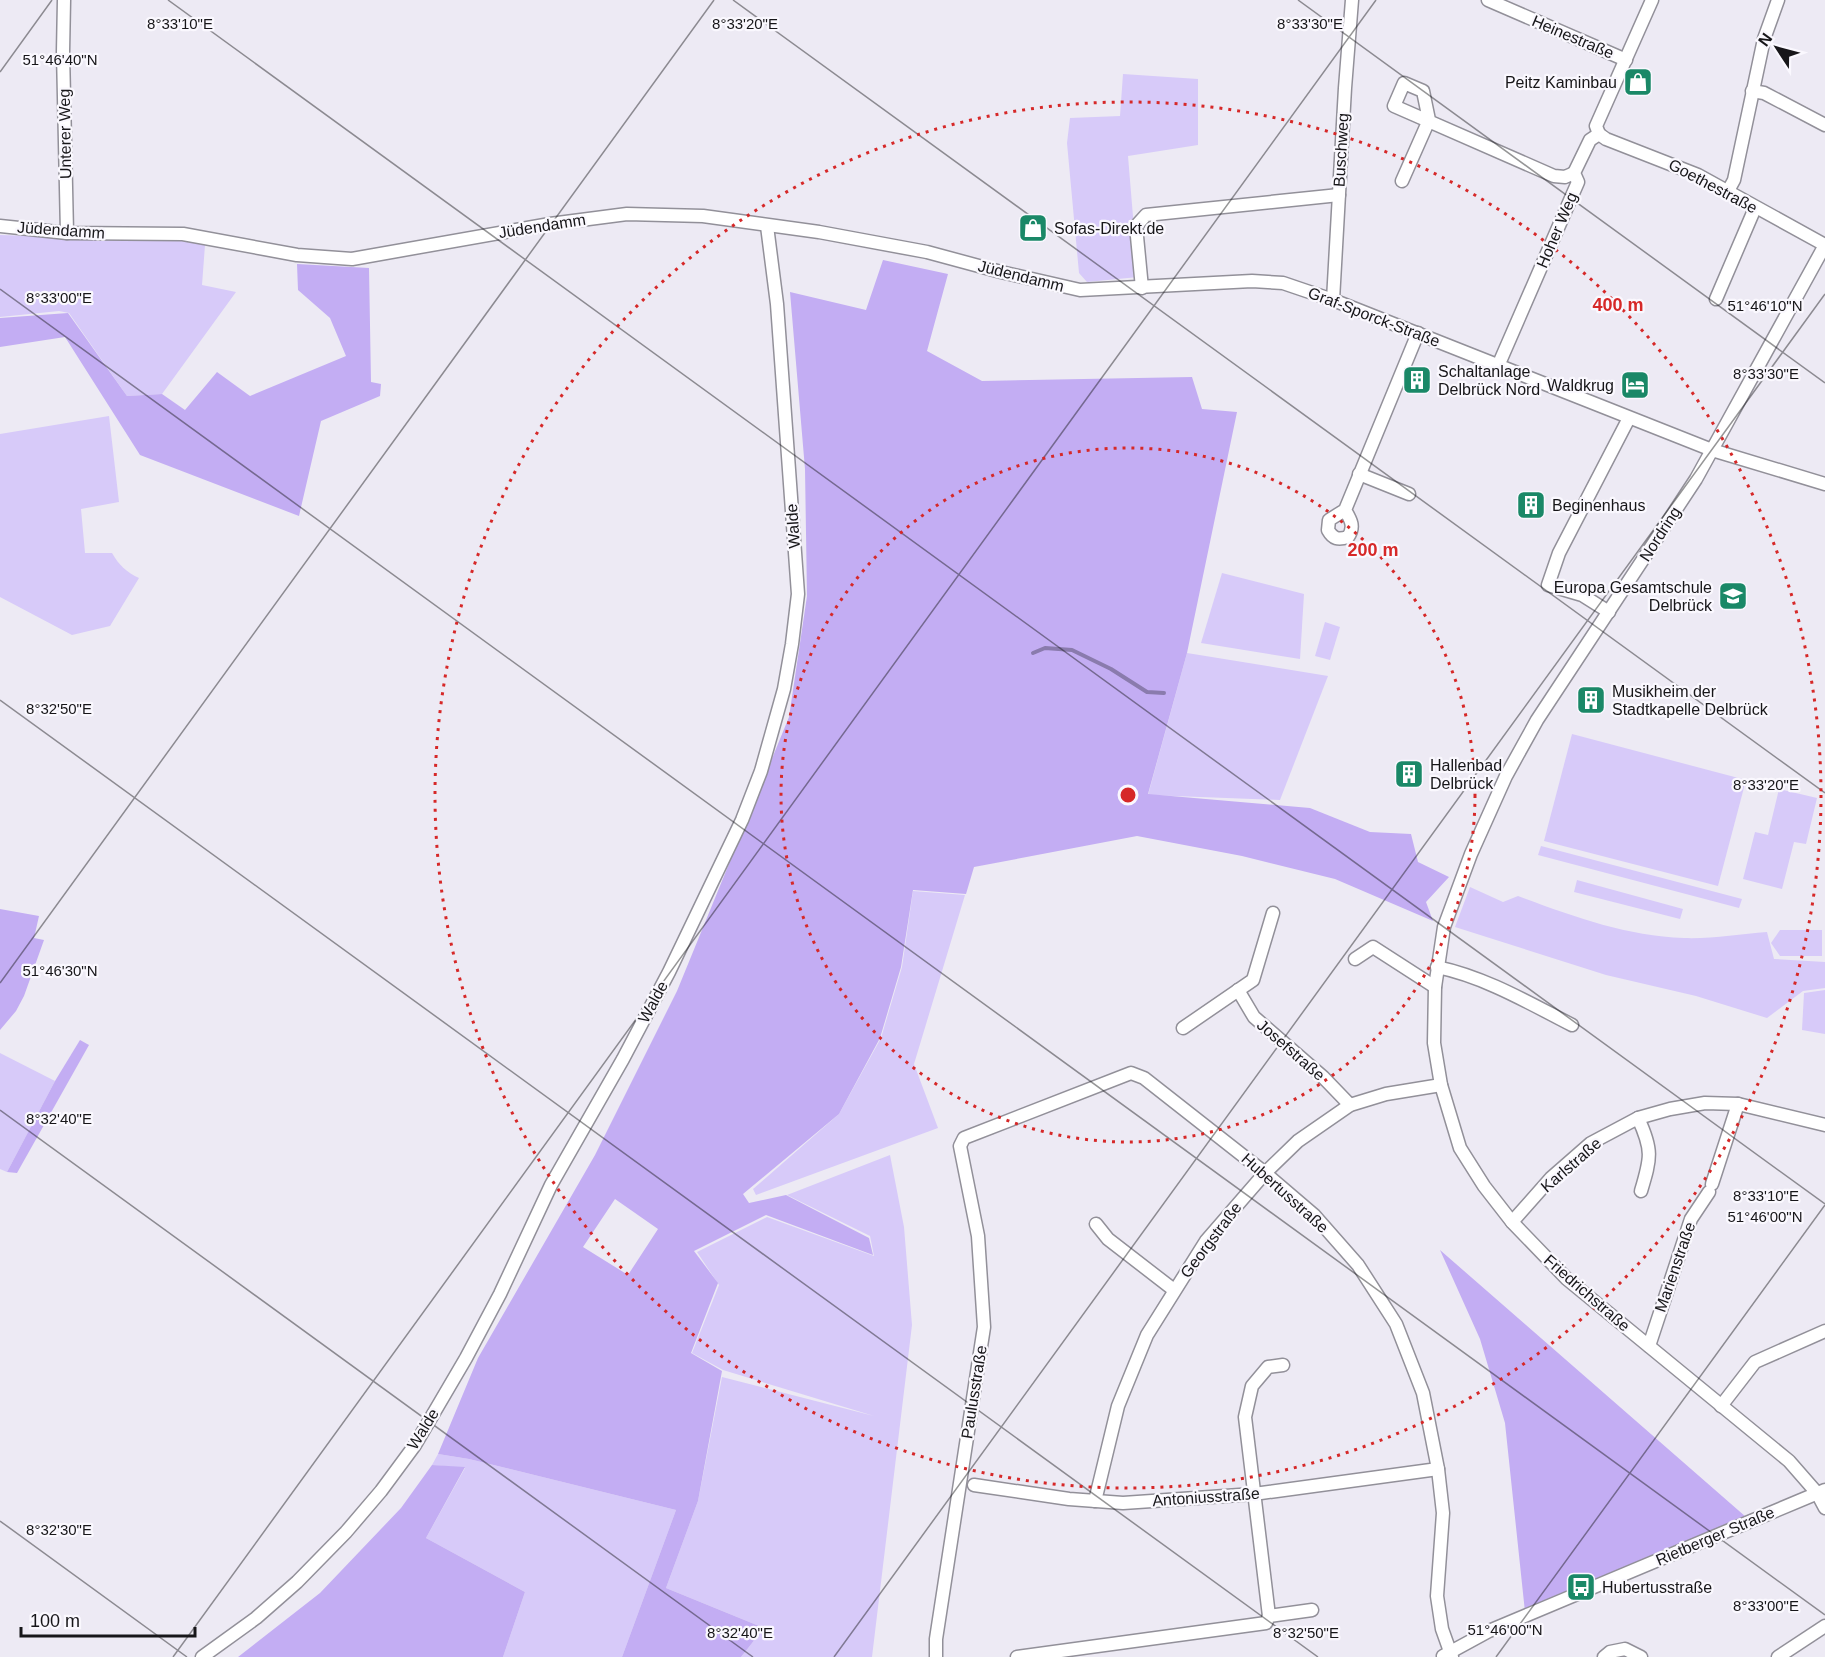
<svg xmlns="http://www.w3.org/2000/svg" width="1825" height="1657" font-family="Helvetica,sans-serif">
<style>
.green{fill:#d7caf9}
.forest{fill:#c3adf3;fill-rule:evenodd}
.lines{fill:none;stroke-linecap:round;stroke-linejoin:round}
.stream{stroke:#8a7bad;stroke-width:4}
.minor-casing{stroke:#929099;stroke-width:15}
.minor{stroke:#fff;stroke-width:12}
.ticks{fill:none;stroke:#171619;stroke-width:1.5;stroke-opacity:0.45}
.ring{fill:none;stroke:#d62828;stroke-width:3;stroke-dasharray:3 6}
.labels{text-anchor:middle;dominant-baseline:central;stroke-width:4.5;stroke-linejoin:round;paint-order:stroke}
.street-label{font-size:16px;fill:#171619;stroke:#faf8fe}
.poi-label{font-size:16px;fill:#171619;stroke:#faf8fe;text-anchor:start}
.ticks-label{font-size:15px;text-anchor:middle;fill:#171619;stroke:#faf8fe;stroke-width:4.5;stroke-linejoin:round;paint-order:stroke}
.centre{fill:#d62828;stroke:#faf8fe;stroke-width:3}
.ring-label{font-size:18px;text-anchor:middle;font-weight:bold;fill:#d62828;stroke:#faf8fe;stroke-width:4.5;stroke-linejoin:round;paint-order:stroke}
</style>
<rect width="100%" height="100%" fill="#edeaf4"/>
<g class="green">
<polygon points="1123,74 1198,79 1198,145 1128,156 1138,277 1087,282 1079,273 1067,143 1070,118 1120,116"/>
<polygon points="0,235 182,241 205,245 202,285 236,292 162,394 127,396 69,313 59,311 0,317"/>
<path d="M109,416L119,502L81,509L85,553H112C119,565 126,572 139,578L110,626L72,635L0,597V434Z"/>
<polygon points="1222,573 1304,594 1300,659 1201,643"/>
<polygon points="1325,622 1340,627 1330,660 1315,656"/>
<polygon points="1187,653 1328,676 1280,800 1148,795"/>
<polygon points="1572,734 1746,780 1718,886 1544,841"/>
<polygon points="1779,789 1817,798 1806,844 1794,842 1782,889 1743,879 1755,832 1768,835"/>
<polygon points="1541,846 1742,899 1739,908 1538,855"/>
<polygon points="1577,880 1683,909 1680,919 1574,892"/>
<path d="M1470,887L1503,902L1518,896C1572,916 1626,936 1684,938C1711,939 1740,934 1767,932L1774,959L1825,962V988L1803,991L1767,1018L1696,996L1606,975L1455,927Z"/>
<polygon points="913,891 965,895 914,1064 938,1128 756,1195 753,1189 839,1114 881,1038 902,967"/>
<polygon points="1780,930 1822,930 1822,956 1780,956 1771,943"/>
<polygon points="1825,990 1825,1034 1802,1030 1804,993"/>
<polygon points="0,1053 55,1081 7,1172 0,1169"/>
<polygon points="890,1155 904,1227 912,1325 872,1657 741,1657 764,1628 666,1588 698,1501 722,1377 874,1416 723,1370 692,1353 719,1285 697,1252 767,1217 874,1256 870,1236 787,1195"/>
<polygon points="438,1454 469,1459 676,1510 622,1657 503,1657 525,1592 426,1538 465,1468 432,1465"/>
</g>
<g class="forest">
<path d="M883,260L948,274L927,351L982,381L1192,377L1202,409L1237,412L1187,653L1148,794L1310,808L1370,832L1411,834L1418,862L1449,877L1426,902L1433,921L1335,879L1242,856L1137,836L974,867L966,894L913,890L901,967L880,1038L839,1114L743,1194L749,1203L786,1195L869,1238L873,1255L766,1215L694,1251L718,1283L691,1353L722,1371L698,1501L666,1588L764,1628L741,1657H622L676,1510L469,1459L438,1454L478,1358L595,1155L677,991L789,717L807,596L805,469L790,292L866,310ZM615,1199L658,1229L628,1275L583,1247Z"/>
<polygon points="297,264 369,268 371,382 381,384 380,396 321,421 299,516 140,455 65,337 0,347 0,318 68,313 127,396 162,394 185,410 217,372 250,396 346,356 330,318 298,290"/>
<polygon points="0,909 39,916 34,938 44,940 24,996 16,1011 0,1030"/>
<polygon points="80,1040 89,1045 17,1173 7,1172 55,1081"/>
<polygon points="1440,1250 1746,1517 1525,1612 1505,1423 1480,1339"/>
<polygon points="432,1465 465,1467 426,1538 525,1592 503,1657 238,1657 320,1593 401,1508"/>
</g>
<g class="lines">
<polyline class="stream" points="1033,653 1045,648 1072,650 1111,669 1147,692 1164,693"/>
<g class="minor-casing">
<g id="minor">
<polyline points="64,0 63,52 67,233"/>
<polyline points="1488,0 1626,60"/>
<polyline points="1752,91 1764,93 1825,125"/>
<polyline points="1599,134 1606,139 1698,175 1825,245"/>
<polyline points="1599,134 1596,126 1652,0"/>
<polyline points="1402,181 1429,120 1423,91 1404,83 1394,106 1554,176 1565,177 1574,173"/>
<polyline points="1728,191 1734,180 1764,39 1778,0"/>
<polyline points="0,226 67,233 183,234 297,255 352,259 550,224 627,214 703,216 819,232 927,252 1001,272 1080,290 1252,281 1283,283 1333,300 1712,450 1825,484"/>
<polyline points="1825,245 1696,479 1537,720 1506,776 1471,854 1444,927 1435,987 1434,1043 1441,1085 1460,1148 1484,1186 1512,1222 1567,1279 1789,1461 1817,1493 1825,1508"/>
<polyline points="1142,288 1136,226 1146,215 1339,195"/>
<polyline points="1716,299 1755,208"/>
<polyline points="1333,300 1345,88 1352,0"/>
<polyline points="1498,366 1578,182 1574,173 1590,140 1599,134"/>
<polyline points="1359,474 1409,494"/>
<path d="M1345,510C1351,520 1355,527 1348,537C1338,540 1333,539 1328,530L1329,520L1345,510L1418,333"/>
<polyline points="1609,612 1582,595 1548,585 1559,553 1629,418"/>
<polyline points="1355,959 1373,947 1435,987"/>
<path d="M1437,967C1485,977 1529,1003 1572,1025"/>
<polyline points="1238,990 1254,1017 1323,1077 1350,1105"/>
<polyline points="1183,1028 1253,980 1273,913"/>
<path d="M1638,1118C1653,1150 1651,1158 1641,1191"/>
<polyline points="1712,1184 1738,1104"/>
<polyline points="1512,1222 1551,1178 1591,1143 1638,1118 1670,1109 1705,1103 1738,1104 1825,1125"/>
<polyline points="1096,1224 1108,1239 1174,1290"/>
<polyline points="1649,1346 1691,1219 1709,1192"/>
<polyline points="1721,1406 1755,1362 1825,1331"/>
<polyline points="974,1485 1069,1499 1123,1503 1254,1494 1438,1469"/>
<polyline points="1095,1501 1118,1406 1147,1335 1206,1241 1265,1173 1298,1141 1350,1105 1386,1094 1441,1085"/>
<polyline points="1269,1616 1245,1417 1252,1386 1268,1367 1283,1365"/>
<polyline points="1443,1656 1489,1631 1825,1490"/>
<polyline points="202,1657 256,1618 297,1582 346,1532 381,1491 415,1445 466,1358 500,1294 551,1185 623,1059 669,972 742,820 761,771 784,689 792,644 798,594 777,304 767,226"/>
<polyline points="936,1657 936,1639 984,1327 978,1236 960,1146 964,1138 1131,1073 1144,1078 1265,1173 1314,1215 1358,1265 1396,1324 1423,1393 1438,1469 1443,1513 1437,1596 1442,1629 1452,1657"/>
<polyline points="1017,1657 1266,1623 1269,1616 1312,1610"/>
<polyline points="1604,1657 1610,1652 1625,1649 1641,1657"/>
<polyline points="1778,1657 1825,1626"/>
</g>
</g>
<use href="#minor" class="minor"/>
</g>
<path class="ticks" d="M168,0L1825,1204M733,0L1825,793M1298,0L1825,383M0,72L52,0M0,289L1825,1615M0,700L1318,1657M0,983L714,0M0,1110L753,1657M0,1521L187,1657M173,1657L1376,0M834,1657L1825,294M1496,1657L1825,1205"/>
<g class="ring">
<circle cx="1128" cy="795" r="347"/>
<circle cx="1128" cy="795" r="693"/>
</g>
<defs>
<g id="shop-square" transform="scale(1.5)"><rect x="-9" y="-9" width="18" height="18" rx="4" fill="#1a8867" stroke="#faf8fe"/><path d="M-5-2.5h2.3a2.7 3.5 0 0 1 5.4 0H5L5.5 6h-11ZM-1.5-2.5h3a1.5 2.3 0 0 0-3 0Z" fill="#fff"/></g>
<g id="building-square" transform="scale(1.5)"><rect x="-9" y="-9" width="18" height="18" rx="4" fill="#1a8867" stroke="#faf8fe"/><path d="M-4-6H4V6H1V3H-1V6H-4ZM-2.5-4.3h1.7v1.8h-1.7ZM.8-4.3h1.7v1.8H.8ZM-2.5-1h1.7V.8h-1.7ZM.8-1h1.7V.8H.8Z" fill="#fff"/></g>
<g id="hotel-square" transform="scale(1.5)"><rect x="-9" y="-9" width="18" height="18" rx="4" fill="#1a8867" stroke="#faf8fe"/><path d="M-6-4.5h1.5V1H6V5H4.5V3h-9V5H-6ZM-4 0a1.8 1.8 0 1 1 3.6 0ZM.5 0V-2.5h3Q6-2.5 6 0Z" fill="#fff"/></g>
<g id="school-square" transform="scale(1.5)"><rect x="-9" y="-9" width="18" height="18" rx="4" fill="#1a8867" stroke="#faf8fe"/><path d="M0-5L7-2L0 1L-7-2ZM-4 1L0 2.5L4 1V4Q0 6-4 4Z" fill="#fff"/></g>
<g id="bus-square" transform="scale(1.5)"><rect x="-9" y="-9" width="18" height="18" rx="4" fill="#1a8867" stroke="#faf8fe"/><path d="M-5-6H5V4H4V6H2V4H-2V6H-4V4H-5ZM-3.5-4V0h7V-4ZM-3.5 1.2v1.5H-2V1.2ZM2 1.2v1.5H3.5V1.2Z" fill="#fff"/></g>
</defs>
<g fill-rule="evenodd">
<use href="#shop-square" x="1638" y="82"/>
<use href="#shop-square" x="1033" y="228"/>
<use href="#building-square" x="1417" y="380"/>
<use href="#hotel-square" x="1635" y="385"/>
<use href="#building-square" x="1531" y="505"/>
<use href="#school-square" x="1733" y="596"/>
<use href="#building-square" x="1591" y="700"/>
<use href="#building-square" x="1409" y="774"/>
<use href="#bus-square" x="1581" y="1587"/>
</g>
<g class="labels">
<g class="street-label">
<text transform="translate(1573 37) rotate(23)">Heinestraße</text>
<text transform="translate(65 134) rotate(-91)">Unterer Weg</text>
<text transform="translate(1341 150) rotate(-87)">Buschweg</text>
<text transform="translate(1713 186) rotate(28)">Goethestraße</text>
<text transform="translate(542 226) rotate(-9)">Jüdendamm</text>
<text transform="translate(61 230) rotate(4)">Jüdendamm</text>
<text transform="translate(1557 230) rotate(-67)">Hoher Weg</text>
<text transform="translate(1021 276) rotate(14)">Jüdendamm</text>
<text transform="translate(1374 317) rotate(21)">Graf-Sporck-Straße</text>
<text transform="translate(793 526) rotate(-94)">Walde</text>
<text transform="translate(1660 534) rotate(-57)">Nordring</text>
<text transform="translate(653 1002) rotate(-62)">Walde</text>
<text transform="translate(1291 1050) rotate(41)">Josefstraße</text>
<text transform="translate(1571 1165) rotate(-41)">Karlstraße</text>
<text transform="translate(1285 1193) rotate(42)">Hubertusstraße</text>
<text transform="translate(1211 1240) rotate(-53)">Georgstraße</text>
<text transform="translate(1675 1267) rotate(-71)">Marienstraße</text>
<text transform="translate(1587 1293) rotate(41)">Friedrichstraße</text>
<text transform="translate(974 1392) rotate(-81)">Paulusstraße</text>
<text transform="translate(423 1429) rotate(-58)">Walde</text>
<text transform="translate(1206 1497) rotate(-4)">Antoniusstraße</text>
<text transform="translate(1715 1536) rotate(-23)">Rietberger Straße</text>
</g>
<g class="poi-label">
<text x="1617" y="82" text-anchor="end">Peitz Kaminbau</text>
<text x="1054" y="228">Sofas-Direkt.de</text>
<text x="1438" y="371">Schaltanlage<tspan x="1438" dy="18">Delbrück Nord</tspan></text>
<text x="1614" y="385" text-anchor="end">Waldkrug</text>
<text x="1552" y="505">Beginenhaus</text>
<text x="1712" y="587" text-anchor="end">Europa Gesamtschule<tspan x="1712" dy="18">Delbrück</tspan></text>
<text x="1612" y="691">Musikheim der<tspan x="1612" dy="18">Stadtkapelle Delbrück</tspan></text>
<text x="1430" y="765">Hallenbad<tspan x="1430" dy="18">Delbrück</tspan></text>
<text x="1602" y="1587">Hubertusstraße</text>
</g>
</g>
<g class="ticks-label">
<text x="1310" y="29">8°33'30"E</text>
<text x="180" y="29">8°33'10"E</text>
<text x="745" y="29">8°33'20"E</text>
<text x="60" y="65">51°46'40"N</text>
<text x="59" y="303">8°33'00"E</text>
<text x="1765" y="311">51°46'10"N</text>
<text x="1766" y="379">8°33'30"E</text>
<text x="59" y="714">8°32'50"E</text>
<text x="1766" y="790">8°33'20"E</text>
<text x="60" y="976">51°46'30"N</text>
<text x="59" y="1124">8°32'40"E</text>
<text x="1766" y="1201">8°33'10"E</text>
<text x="1765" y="1222">51°46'00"N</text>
<text x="59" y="1535">8°32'30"E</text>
<text x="1766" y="1611">8°33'00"E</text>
<text x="1505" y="1635">51°46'00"N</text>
<text x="740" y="1638">8°32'40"E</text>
<text x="1306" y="1638">8°32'50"E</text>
</g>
<circle cx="1128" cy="795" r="9" class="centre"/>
<g class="ring-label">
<text x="1618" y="311">400 m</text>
<text x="1373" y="556">200 m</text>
</g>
<g transform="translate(1777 48) rotate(306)" stroke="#faf8fe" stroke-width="4.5" paint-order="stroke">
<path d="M0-4.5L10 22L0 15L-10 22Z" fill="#171619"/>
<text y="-9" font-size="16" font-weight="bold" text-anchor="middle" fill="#171619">N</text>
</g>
<path d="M21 1627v9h174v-9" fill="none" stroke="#171619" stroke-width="3"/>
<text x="30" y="1627" font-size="18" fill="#171619" stroke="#faf8fe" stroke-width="4.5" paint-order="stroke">100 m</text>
</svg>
